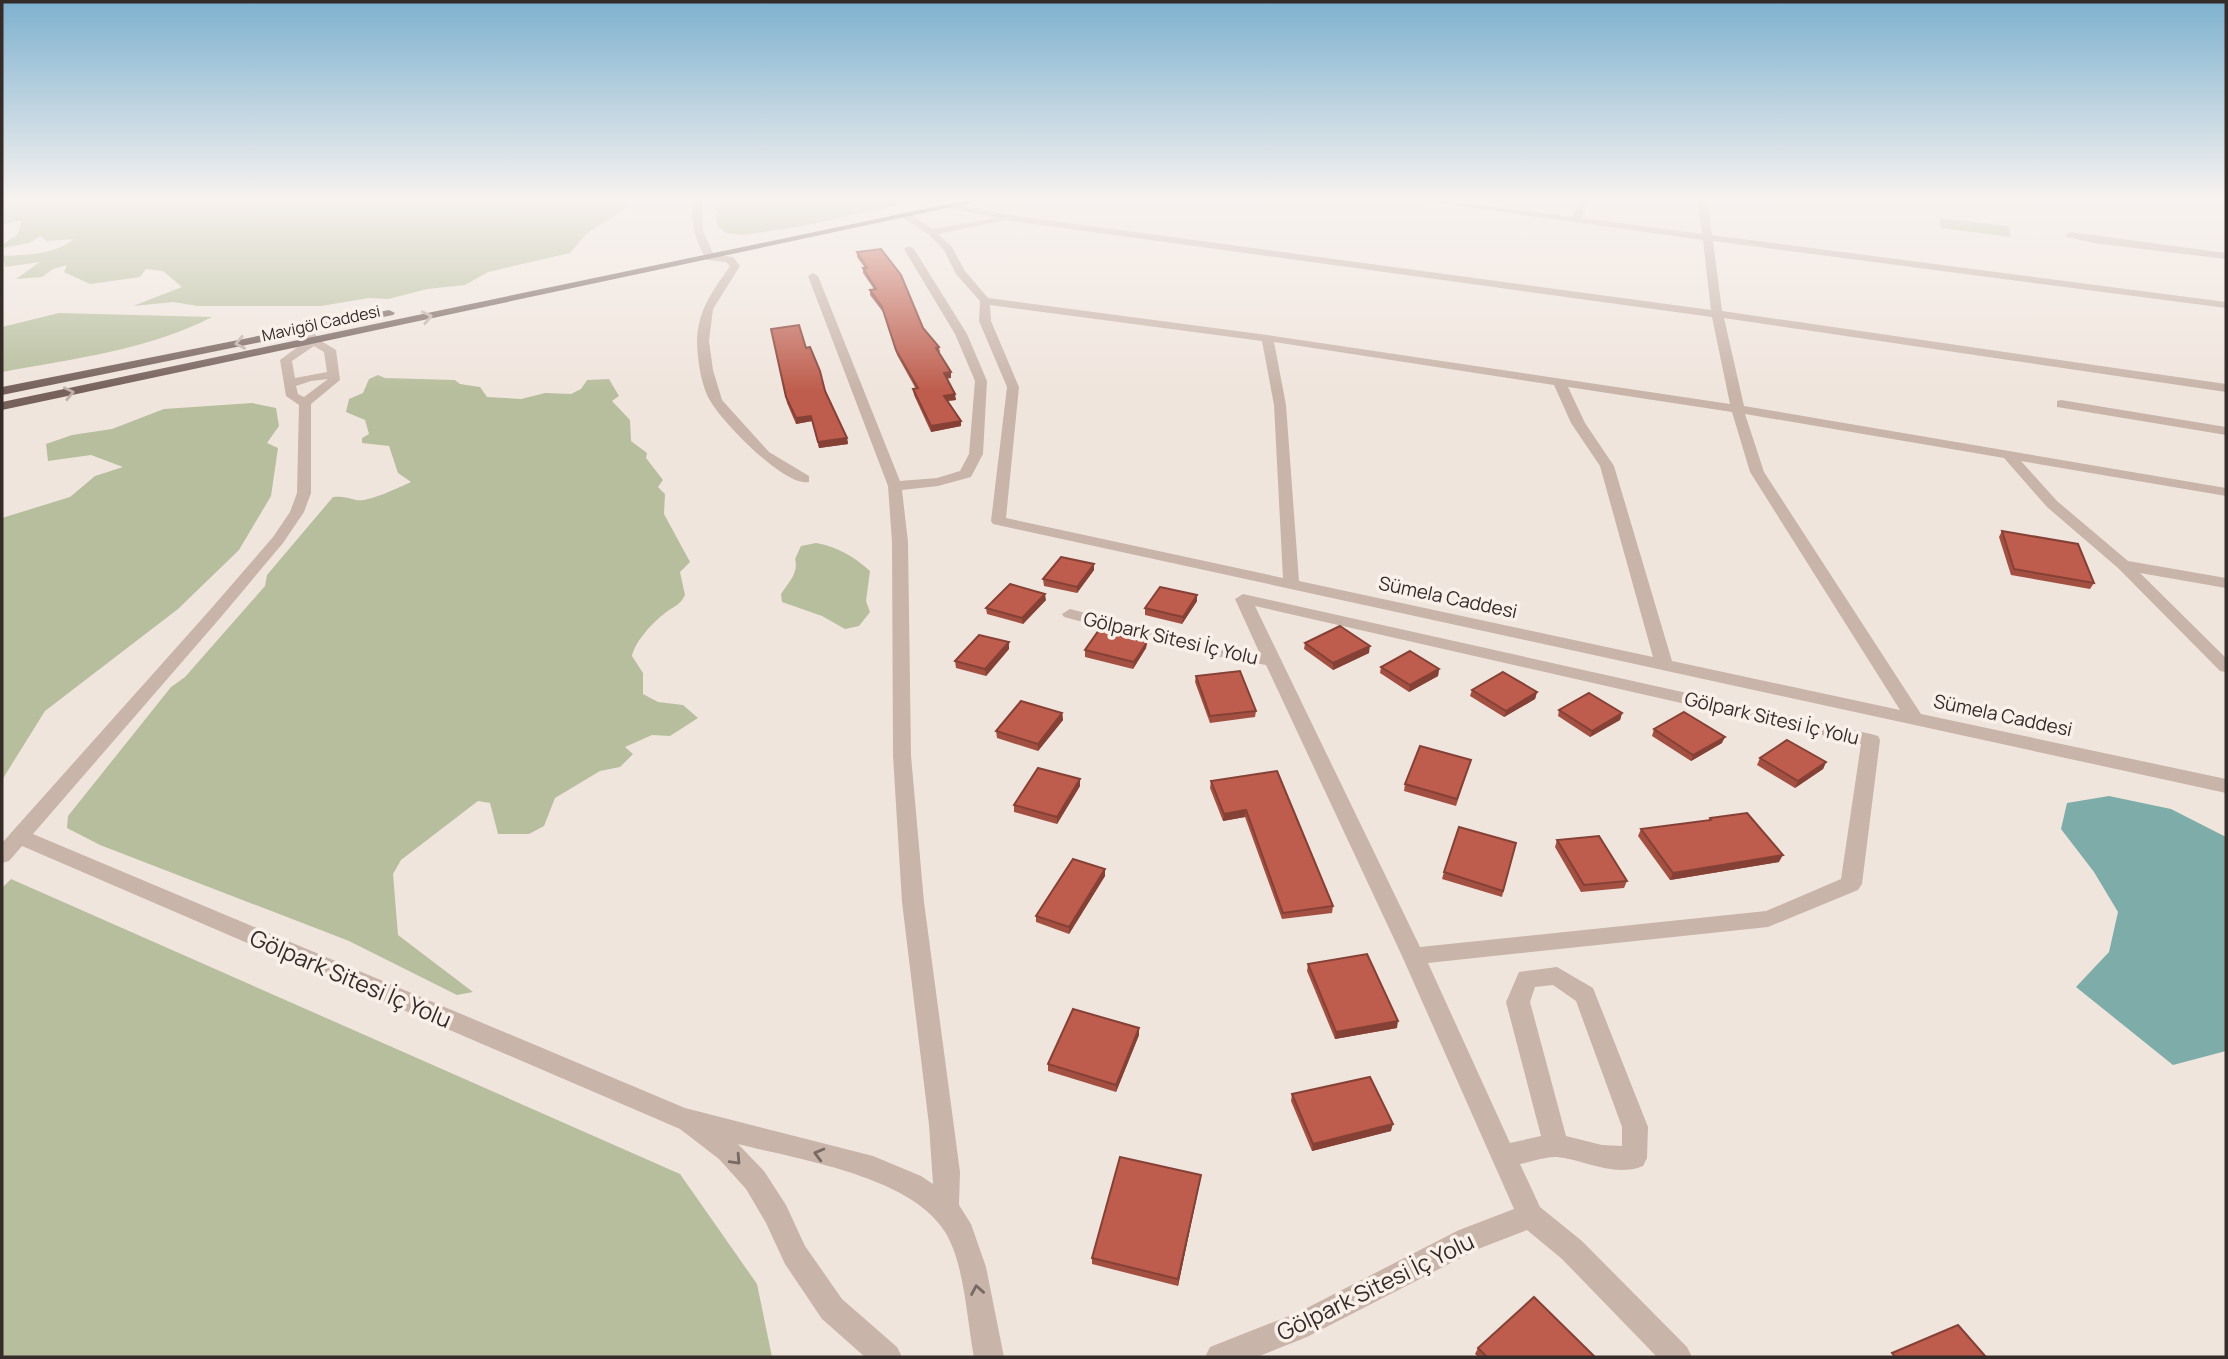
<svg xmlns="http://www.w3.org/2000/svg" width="2228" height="1359" font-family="Manrope,sans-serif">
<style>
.green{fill:#b7be9d}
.water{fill:#7daca9}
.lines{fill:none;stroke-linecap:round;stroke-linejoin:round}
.minor{fill:#c8b4a9;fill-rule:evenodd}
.major{fill:#76615b;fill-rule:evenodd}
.wall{fill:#a35042}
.shaded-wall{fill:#854136}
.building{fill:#be5d4d;stroke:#854136;stroke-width:2}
.oneway{stroke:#beb0a9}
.oneway2{stroke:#776963}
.labels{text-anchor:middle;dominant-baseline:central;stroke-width:7;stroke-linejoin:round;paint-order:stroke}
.far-street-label{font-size:16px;fill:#352b29;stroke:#f8f0e9}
.street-label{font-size:19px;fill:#352b29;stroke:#f8f0e9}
.near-street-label{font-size:23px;fill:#352b29;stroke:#f8f0e9}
</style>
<rect width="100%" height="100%" fill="#f0e5dd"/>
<g class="green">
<path d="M2,201H626L630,206L587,233L570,253L488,272L465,285L427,289L388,299L369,298L321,306H198L173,302L133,306L182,287L163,271L146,269L140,277L90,284L64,272L67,265L53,269L42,277L16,279L40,262L5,267L2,256C26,255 54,255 74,239L46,241L41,236L29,243L2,248V245L18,234L21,220L2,225Z"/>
<polygon points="718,201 919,201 797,227 743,235 726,233 718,226 715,217 717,211 714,209"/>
<polygon points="1939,218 2008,226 2011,237 1941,228"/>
<path d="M59,313L212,317C148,350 72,359 2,372V327Z"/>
<path d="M378,375L385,378L455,380L460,384L480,387L487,397L521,399L545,393L571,394L581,389L587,380L609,379L619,396L612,401L630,420L631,441L647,453L646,458L663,480L658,487L665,494L664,514L690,562L680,572L685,595C679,607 673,606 664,614C652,623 635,642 632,656L643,673V694L658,702L683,705L698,718L670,736L652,735L625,747L633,754L620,767L600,771L555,798L544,826L529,834H498L490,803L478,801L401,860L393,874L398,935L473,992L457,995L349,941L100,845L67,828L68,816L171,687L185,677L265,586L267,575L333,497C343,496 348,498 356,500C367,503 400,487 411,482L398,473L389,446L362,443V438L369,434L365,420L346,412L349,399L363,393L369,379Z"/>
<polygon points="252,403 276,408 279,426 267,443 278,448 271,496 239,550 178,609 45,711 2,780 2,518 70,497 95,476 123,467 91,455 48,461 46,444 72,435 112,429 164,409"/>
<path d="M816,543C836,546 855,557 870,571L866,601L870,612L859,626L845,629L822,616L782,602L781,594C788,583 799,573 795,559L801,546Z"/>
<polygon points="11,879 680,1174 757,1284 772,1357 2,1357 2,888"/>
</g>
<polygon class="water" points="2109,796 2171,809 2226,837 2226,1051 2173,1065 2076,987 2109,952 2118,912 2094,872 2061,829 2067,803"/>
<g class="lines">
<g class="minor">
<path d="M692,201H702L703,231L714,255L733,257L740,266L713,309L709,341L713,370L722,400L769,452L809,476V482C785,487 723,423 711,402C701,387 697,357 697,339C699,308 713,291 730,266L726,262L707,260C695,241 691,224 692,201Z"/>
<path d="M1424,201H1450L1573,217L1578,201H1588L1582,218L1702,234L1698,201H1708L1712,235L2226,302V308L1713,241L1722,311L2226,384V392L1724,318L1744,406L2226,488V496L2021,461L2057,501L2128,561L2226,578V588L2140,573L2226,658V672L2220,671L2118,568L2047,507L2004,458L1745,414L1764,472L1921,714L2226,779V793L993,524L991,521L1007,387L979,321L980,301L956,274L944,250L928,234L903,218V214H909L933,229L996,218L950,208V204L953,203L1009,215L1711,310L1703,240ZM1005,220L1712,317L1730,404L1267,335L988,298L965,271L952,247L938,234ZM990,305L1262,341L1274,405L1283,578L1006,518L1019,387L991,321ZM1274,342L1554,385L1571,423L1600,466L1653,657L1299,581L1286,405ZM1568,387L1732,412L1750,472L1900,710L1672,661L1614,466L1585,423Z"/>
<polygon points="2070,232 2226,253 2226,259 2093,243 2067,237 2065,235"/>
<path d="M909,246L914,249L967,334L987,381L983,454L971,477L938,486L902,490L908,542L911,756L924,902L960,1172L959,1205L971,1224L986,1267L1004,1357H974C967,1321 965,1270 948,1237C917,1177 800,1160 738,1144L764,1171L786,1205L805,1246L842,1299L897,1347L902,1357H865L822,1319L785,1264L766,1223L746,1189L719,1159L680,1129L22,846L9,861L2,863V843L209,611L273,537L290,512L297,493L299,405L286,396L280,360L307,340L301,329L311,327L318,339L336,350L340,380L311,404V493L304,512L283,543L221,617L33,834L685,1108L873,1156L921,1176L933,1184L929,1125L902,902L893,756L892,542L888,486L808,276L813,273L818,276L900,481L937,478L960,471L969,454L975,381L955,334L904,249ZM314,346L324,352L327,372L295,378L292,361ZM328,379L304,397L298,394L296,386L311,381Z"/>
<polygon points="2061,400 2226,427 2226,435 2057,407 2057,401"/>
<path d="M1243,594L1871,734L1878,736L1880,740L1862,884L1858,890L1768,927L1428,963L1510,1143L1541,1136L1506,1002L1519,972L1557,967L1593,988L1648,1127L1647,1158L1643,1166C1613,1178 1587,1160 1557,1157C1546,1156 1531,1162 1520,1164L1540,1207L1582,1241L1687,1347L1692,1357H1657L1562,1259L1527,1230L1478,1249L1307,1337L1257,1357H1205L1210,1347L1299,1312L1459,1230L1514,1209L1402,956L1266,665L1199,653L1064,617L1062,614L1070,609L1200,643L1260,654L1235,599ZM1255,606L1861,744L1841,879L1766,911L1420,947ZM1553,985L1576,1001L1622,1127V1146L1602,1145L1566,1136L1530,1002L1535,987Z"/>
</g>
<g class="major">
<polygon points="962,201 980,201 2,410 2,402"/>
<polygon points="389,310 395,313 393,315 2,395 2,387"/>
</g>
</g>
<g class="wall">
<polygon points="857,252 939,347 940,352 939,352 951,378 947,378 956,400 948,401 961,426 931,432 914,395 913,389 916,389 897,355 883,312 870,295 870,290 874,289 863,273 863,268 865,268 857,257"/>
<polygon points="771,329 806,348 825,391 847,438 848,444 819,448 812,421 796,424 787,403"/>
<polygon points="2002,531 2094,583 2090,589 2011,575 1999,537"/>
<polygon points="1094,564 1094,570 1077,593 1044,586 1043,579"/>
<polygon points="1197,595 1197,601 1182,624 1145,615 1145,608"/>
<polygon points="1046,600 1023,624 987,614 986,608"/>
<polygon points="1147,642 1146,648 1133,669 1085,657 1085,650"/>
<polygon points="1305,643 1369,653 1333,670 1304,649"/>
<polygon points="1009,649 986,676 956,668 955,661"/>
<polygon points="1381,667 1439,669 1438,676 1409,692 1380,673"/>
<polygon points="1196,676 1256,711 1255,717 1210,723 1195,682"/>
<polygon points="1472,690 1537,692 1535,699 1504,717 1470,696"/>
<polygon points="1559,710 1622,713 1620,720 1590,737 1558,716"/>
<polygon points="1062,713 1063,720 1038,751 997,738 996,731"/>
<polygon points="1654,729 1722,743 1691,761 1652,736"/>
<polygon points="1760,758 1826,762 1823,769 1795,788 1757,765"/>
<polygon points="1469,766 1456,806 1404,791 1405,784"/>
<polygon points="1277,771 1333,906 1332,913 1282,919 1245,817 1223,821 1210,788 1211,781"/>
<polygon points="1080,779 1080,786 1057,824 1014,812 1014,805"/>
<polygon points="1710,818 1779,862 1670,880 1638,836 1641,829 1709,820"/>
<polygon points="1557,840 1627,881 1624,888 1581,892 1555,847"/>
<polygon points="1516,843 1502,897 1442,879 1444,872"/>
<polygon points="1105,869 1105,876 1069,934 1036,922 1036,916"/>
<polygon points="1308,964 1397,1028 1335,1039 1307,971"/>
<polygon points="1139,1035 1116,1092 1048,1071 1048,1064"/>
<polygon points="1292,1094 1391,1131 1312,1151 1291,1101"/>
<polygon points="1200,1181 1178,1286 1092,1264 1092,1258"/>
<polygon points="1478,1348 1595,1357 1478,1357 1475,1354"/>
</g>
<g class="shaded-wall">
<polygon points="951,372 951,378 945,379 944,373"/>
<polygon points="955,394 956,400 945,401 944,396"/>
<polygon points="811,416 812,421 796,424 796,418"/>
<polygon points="961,421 961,426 931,432 931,426"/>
<polygon points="847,438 848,444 819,448 818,442"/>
<polygon points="1094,564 1094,570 1077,593 1077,587"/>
<polygon points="1045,594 1046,600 1023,624 1022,618"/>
<polygon points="1197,595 1197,601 1182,624 1183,617"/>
<polygon points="1009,642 1009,649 986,676 985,669"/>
<polygon points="1147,642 1146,648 1133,669 1134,662"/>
<polygon points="1370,646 1369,653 1333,670 1333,663"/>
<polygon points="1439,669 1438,676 1409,692 1410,685"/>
<polygon points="1537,692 1535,699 1504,717 1506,711"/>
<polygon points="1062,713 1063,720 1038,751 1038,744"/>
<polygon points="1622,713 1620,720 1590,737 1592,731"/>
<polygon points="1725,737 1722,743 1691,761 1693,755"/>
<polygon points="1826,762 1823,769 1795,788 1798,781"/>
<polygon points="1080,779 1080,786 1057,824 1057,817"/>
<polygon points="1246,810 1245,817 1223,821 1224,814"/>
<polygon points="1783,855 1779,862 1670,880 1673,873"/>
<polygon points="1105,869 1105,876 1069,934 1069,927"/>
<polygon points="1398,1021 1397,1028 1335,1039 1336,1032"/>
<polygon points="1139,1028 1139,1035 1116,1092 1116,1085"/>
<polygon points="1393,1124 1391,1131 1312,1151 1313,1144"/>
<polygon points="1201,1175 1200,1181 1178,1286 1178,1279"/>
</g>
<g class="building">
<polygon points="881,249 901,275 923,328 939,347 936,348 951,372 944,373 955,394 944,396 961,421 931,426 913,389 918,388 896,350 882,307 870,290 876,289 863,268 867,268 857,252"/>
<polygon points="799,325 806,348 810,347 820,371 825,391 847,438 818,442 811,416 796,418 786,397 771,329"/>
<polygon points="2002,531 2078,544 2094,583 2014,569"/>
<polygon points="1061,557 1094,564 1077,587 1043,579"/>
<polygon points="1010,584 1045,594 1022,618 986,608"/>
<polygon points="1160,587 1197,595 1183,617 1145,608"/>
<polygon points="1340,626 1370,646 1333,663 1305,643"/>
<polygon points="1099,630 1147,642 1134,662 1085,650"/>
<polygon points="979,635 1009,642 985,669 955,661"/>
<polygon points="1410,651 1439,669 1410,685 1381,667"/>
<polygon points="1240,671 1256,711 1210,716 1196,676"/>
<polygon points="1503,672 1537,692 1506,711 1472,690"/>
<polygon points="1589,693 1622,713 1592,731 1559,710"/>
<polygon points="1021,701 1062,713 1038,744 996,731"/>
<polygon points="1684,712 1725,737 1693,755 1654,729"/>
<polygon points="1787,740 1826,762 1798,781 1760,758"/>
<polygon points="1420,746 1471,760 1457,799 1405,784"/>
<polygon points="1038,768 1080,779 1057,817 1014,805"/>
<polygon points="1277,771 1333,906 1283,913 1246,810 1224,814 1211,781"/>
<polygon points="1747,813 1783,855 1673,873 1641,829 1711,820 1710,818"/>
<polygon points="1459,827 1516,843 1503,891 1444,872"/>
<polygon points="1599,836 1627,881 1584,885 1557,840"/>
<polygon points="1073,859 1105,869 1069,927 1036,916"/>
<polygon points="1367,954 1398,1021 1336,1032 1308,964"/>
<polygon points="1073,1009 1139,1028 1116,1085 1048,1064"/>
<polygon points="1370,1077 1393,1124 1313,1144 1292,1094"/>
<polygon points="1120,1157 1201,1175 1178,1279 1092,1258"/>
<polygon points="1534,1297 1595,1357 1487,1357 1478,1348"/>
<polygon points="1958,1325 1986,1357 1895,1357 1892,1353"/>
</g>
<defs><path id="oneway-chevron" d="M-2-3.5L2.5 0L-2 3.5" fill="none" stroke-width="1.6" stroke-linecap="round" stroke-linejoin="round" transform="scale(1.75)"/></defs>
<g class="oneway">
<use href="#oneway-chevron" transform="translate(427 317) rotate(-12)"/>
<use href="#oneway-chevron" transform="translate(240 343) rotate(169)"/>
<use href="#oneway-chevron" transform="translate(69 393) rotate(-12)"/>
</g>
<g class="oneway2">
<use href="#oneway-chevron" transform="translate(819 1154) rotate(-165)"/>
<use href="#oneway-chevron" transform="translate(736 1160) rotate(47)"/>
<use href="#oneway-chevron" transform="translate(977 1290) rotate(-100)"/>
</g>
<linearGradient id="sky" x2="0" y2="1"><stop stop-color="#7db1cf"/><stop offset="0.51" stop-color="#f8f3f0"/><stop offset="1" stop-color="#f8f3f0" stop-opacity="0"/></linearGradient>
<rect width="2228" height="391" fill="url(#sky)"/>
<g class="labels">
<g class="far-street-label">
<text transform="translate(321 323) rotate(-12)">Mavigöl Caddesi</text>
</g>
<g class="street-label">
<text transform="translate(1448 597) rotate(12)">Sümela Caddesi</text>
<text transform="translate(1171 638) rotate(13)">Gölpark Sitesi İç Yolu</text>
<text transform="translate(2003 715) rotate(12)">Sümela Caddesi</text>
<text transform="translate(1772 718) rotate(13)">Gölpark Sitesi İç Yolu</text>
</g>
<g class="near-street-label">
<text transform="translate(351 978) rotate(23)">Gölpark Sitesi İç Yolu</text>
<text transform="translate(1375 1286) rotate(-26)">Gölpark Sitesi İç Yolu</text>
</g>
</g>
<rect width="2228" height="1359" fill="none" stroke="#352b29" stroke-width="7"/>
</svg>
